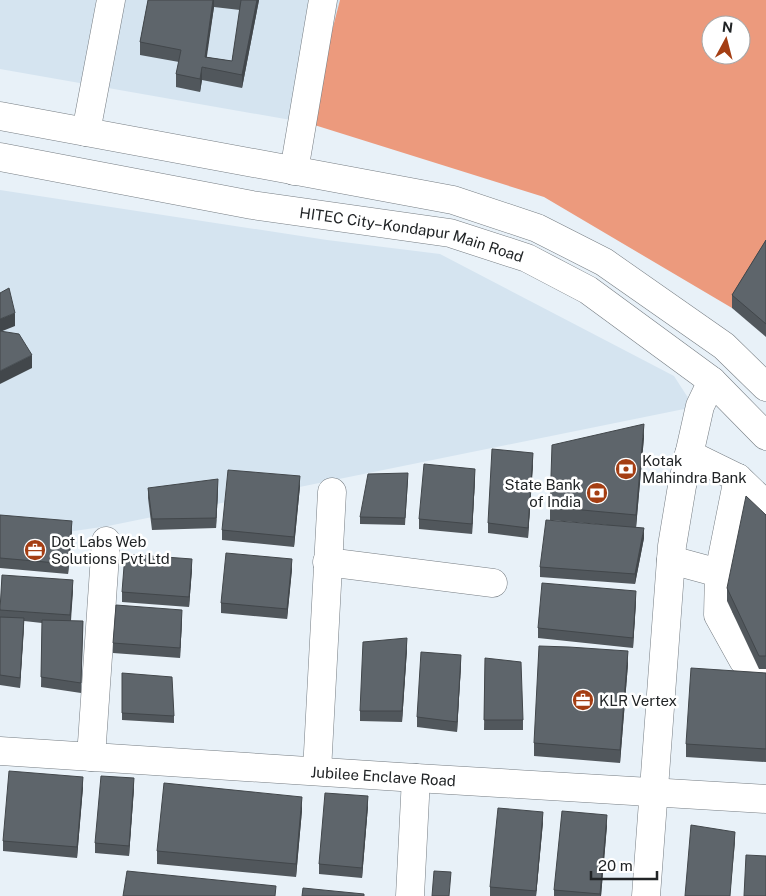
<svg xmlns="http://www.w3.org/2000/svg" width="766" height="896" font-family="'Public Sans',sans-serif">
<style>
.built{fill:#d5e4f0}
.forest{fill:#ec9a7d;fill-rule:evenodd}
.lines{fill:none;stroke-linecap:round;stroke-linejoin:round}
.minor-casing{stroke:#767d83;stroke-width:29}
.major-casing{stroke:#767d83;stroke-width:29}
.minor{stroke:#fff;stroke-width:28}
.major{stroke:#fff;stroke-width:28}
.wall{fill:#51575c;fill-rule:evenodd}
.shaded-wall{fill:#42474b}
.building{fill:#5e656b;stroke:#42474b}
.labels{text-anchor:middle;dominant-baseline:central;stroke-width:5;stroke-linejoin:round;paint-order:stroke}
.street-label{font-size:15px;fill:#212426;stroke:#fff}
.poi-label{font-size:15px;fill:#212426;stroke:#fff;text-anchor:start}
</style>
<rect width="100%" height="100%" fill="#e8f1f8"/>
<g class="built">
<polygon points="0,0 340,0 308,123 0,69"/>
<polygon points="0,190 327,240 440,254 674,376 694,407 108,526 0,542"/>
</g>
<path class="forest" d="M340,0H766V253L732,308L544,197L308,123ZM711,25H741V55H711Z"/>
<g class="lines">
<g class="minor-casing">
<g id="minor">
<polyline points="86,132 111,0"/>
<polyline points="294,171 323,0"/>
<polyline points="689,454 738,478 766,505"/>
<polyline points="738,478 719,573 718,615 743,660 757,674 766,675"/>
<polyline points="671,560 719,573"/>
<polyline points="327,562 493,583"/>
<path id="s1" d="M0,751L416,778L766,799"/>
<polyline points="91,757 106,541"/>
<polyline points="317,771 332,492"/>
<polyline points="410,896 416,778"/>
<polyline points="646,896 672,546 682,486 700,406 712,381"/>
</g>
</g>
<g class="major-casing">
<g id="major">
<polyline points="0,116 453,200 537,228 604,262 724,346 766,387"/>
<path id="s2" d="M0,157L252,205L450,233L527,258L588,290L712,381L766,436"/>
</g>
</g>
<use href="#minor" class="minor"/>
<use href="#major" class="major"/>
</g>
<g class="wall">
<path d="M148,0H259L242,88L202,80L200,92L176,87V74L179,62L140,55V42ZM214,7L240,10L232,61L206,57Z"/>
<polygon points="766,240 766,337 732,308 732,295"/>
<polygon points="644,437 636,527 644,538 635,584 540,577 540,567 607,525 550,520 550,507"/>
<polygon points="533,464 528,538 488,533 488,523"/>
<polygon points="475,479 472,534 419,529 419,519"/>
<polygon points="408,480 405,525 360,524 360,517"/>
<polygon points="300,486 294,547 222,540 222,530"/>
<polygon points="148,488 218,490 216,528 152,530 148,498"/>
<polygon points="0,515 72,532 68,574 0,568"/>
<polygon points="766,515 766,669 759,669 727,601 727,588"/>
<polygon points="192,569 189,607 122,602 122,592"/>
<polygon points="292,569 287,619 221,613 221,603"/>
<polygon points="73,590 71,621 83,621 81,693 41,687 42,623 24,621 20,688 0,685 0,609"/>
<polygon points="636,601 633,648 538,638 538,628"/>
<polygon points="182,620 180,658 113,653 113,643"/>
<polygon points="407,649 402,722 360,721 360,711"/>
<polygon points="485,658 523,720 523,730 484,730"/>
<polygon points="628,664 620,763 534,756 534,743"/>
<polygon points="461,665 457,732 417,727 417,717"/>
<polygon points="122,673 174,716 174,723 122,720"/>
<polygon points="766,673 766,762 686,757 686,744"/>
<polygon points="83,787 77,858 3,851 3,841"/>
<polygon points="134,788 129,856 95,853 95,843"/>
<polygon points="368,806 362,878 319,874 319,864"/>
<polygon points="302,810 296,877 157,864 157,851"/>
<polygon points="543,822 536,896 490,896 490,887"/>
<polygon points="607,825 601,896 554,896 554,890"/>
</g>
<g class="shaded-wall">
<polygon points="213,0 214,0 214,7 205,70 205,57"/>
<polygon points="257,0 259,0 242,88 242,75"/>
<polygon points="202,67 202,80 200,92 200,79"/>
<polygon points="15,313 15,326 0,332 0,319"/>
<polygon points="32,355 32,368 0,384 0,371"/>
<polygon points="644,424 644,437 636,528 636,515"/>
<polygon points="533,453 533,464 528,538 528,528"/>
<polygon points="475,469 475,479 472,534 472,524"/>
<polygon points="300,476 300,486 294,547 294,537"/>
<polygon points="218,479 218,490 216,528 216,518"/>
<polygon points="72,521 72,532 68,574 68,564"/>
<polygon points="644,528 644,538 635,584 635,574"/>
<polygon points="192,559 192,569 189,607 189,597"/>
<polygon points="292,559 292,569 287,619 287,609"/>
<polygon points="73,580 73,590 70,625 70,615"/>
<polygon points="636,591 636,601 633,648 633,638"/>
<polygon points="182,610 182,620 180,658 180,648"/>
<polygon points="24,618 24,628 20,688 20,678"/>
<polygon points="407,638 407,649 402,722 402,711"/>
<polygon points="628,651 628,664 620,763 620,750"/>
<polygon points="461,655 461,665 457,732 457,722"/>
<polygon points="83,777 83,787 77,858 77,847"/>
<polygon points="134,778 134,788 129,856 129,846"/>
<polygon points="368,796 368,806 362,878 362,868"/>
<polygon points="302,797 302,810 296,877 296,864"/>
<polygon points="543,812 543,822 536,896 536,891"/>
<polygon points="607,815 607,825 601,896 600,896"/>
<polygon points="735,832 735,842 730,896"/>
</g>
<g class="building">
<polygon points="148,0 213,0 205,57 232,61 241,0 257,0 242,75 202,67 200,79 176,74 181,50 140,42"/>
<polygon points="766,240 766,324 732,295"/>
<polygon points="9,288 15,313 0,319 0,293"/>
<polygon points="0,331 19,334 32,355 0,371"/>
<polygon points="644,424 636,515 550,507 552,445"/>
<polygon points="492,449 533,453 528,528 488,523"/>
<polygon points="424,464 475,469 472,524 419,519"/>
<polygon points="228,470 300,476 294,537 222,530"/>
<polygon points="408,473 405,518 360,517 368,474"/>
<polygon points="218,479 216,518 152,519 148,488"/>
<polygon points="746,496 766,515 766,656 759,656 727,588"/>
<polygon points="0,515 72,521 68,564 0,558"/>
<polygon points="546,520 644,528 635,574 540,567"/>
<polygon points="226,553 292,559 287,609 221,603"/>
<polygon points="125,554 192,559 189,597 122,592"/>
<polygon points="2,575 73,580 70,615 0,610"/>
<polygon points="542,583 636,591 633,638 538,628"/>
<polygon points="116,605 182,610 180,648 113,643"/>
<polygon points="0,617 24,618 20,678 0,675"/>
<polygon points="42,620 83,621 81,683 41,677"/>
<polygon points="407,638 402,711 360,711 363,642"/>
<polygon points="539,646 569,647 628,651 620,750 534,743"/>
<polygon points="421,652 461,655 457,722 417,717"/>
<polygon points="485,658 521,662 523,720 484,720"/>
<polygon points="691,668 766,673 766,749 686,744"/>
<polygon points="122,673 172,677 174,716 122,713"/>
<polygon points="9,771 83,777 77,847 3,841"/>
<polygon points="101,776 134,778 129,846 95,843"/>
<polygon points="164,783 302,797 296,864 157,851"/>
<polygon points="325,793 368,796 362,868 319,864"/>
<polygon points="498,808 543,812 536,891 490,887"/>
<polygon points="562,811 607,815 600,894 554,890"/>
<polygon points="691,825 735,832 730,896 685,896"/>
<polygon points="746,855 766,856 766,896 744,896"/>
<polygon points="127,871 276,886 275,896 123,896"/>
<polygon points="434,871 451,872 449,896 432,896"/>
<polygon points="303,888 364,894 364,896 302,896"/>
</g>
<defs>
<g id="bank-disc" transform="scale(1.125)"><circle r="9.5" fill="#a43e13" stroke="#fff"/><path d="M-6-4H6V4H-6ZM0-2.3a2.3 2.3 0 1 0 0 4.6a2.3 2.3 0 1 0 0-4.6Z" fill="#fff"/></g>
<g id="office-disc" transform="scale(1.125)"><circle r="9.5" fill="#a43e13" stroke="#fff"/><path d="M-6-3h4V-5.5h4V-3h4V5H-6ZM-1-4.5V-3h2v-1.5ZM-6 0V1H6V0Z" fill="#fff"/></g>
</defs>
<g fill-rule="evenodd">
<use href="#bank-disc" x="626" y="469"/>
<use href="#bank-disc" x="597" y="493"/>
<use href="#office-disc" x="35" y="550"/>
<use href="#office-disc" x="583" y="700"/>
</g>
<g class="labels">
<g class="street-label">
<text stroke="none"><textPath href="#s2" startOffset="419">HITEC City–Kondapur Main Road</textPath></text>
<text stroke="none"><textPath href="#s1" startOffset="384">Jubilee Enclave Road</textPath></text>
</g>
<g class="poi-label">
<text x="642" y="460">Kotak<tspan x="642" dy="17">Mahindra Bank</tspan></text>
<text x="581" y="484" text-anchor="end">State Bank<tspan x="581" dy="17">of India</tspan></text>
<text x="51" y="541">Dot Labs Web<tspan x="51" dy="17">Solutions Pvt Ltd</tspan></text>
<text x="599" y="700">KLR Vertex</text>
</g>
</g>
<g transform="translate(726 40) rotate(7)"><circle r="24" fill="#ffffff" stroke="#a6a7a8"/>
<path d="M0-4L9 19L0 12L-9 19Z" fill="#a43e13"/>
<text y="-8" font-size="14" font-weight="bold" text-anchor="middle" fill="#212426">N</text>
</g>
<path d="M591 871v8h66v-8" fill="none" stroke="#212426" stroke-width="2.5"/>
<text x="598" y="871" font-size="15" fill="#212426" stroke="#ffffff" stroke-width="4" paint-order="stroke">20 m</text>
</svg>
